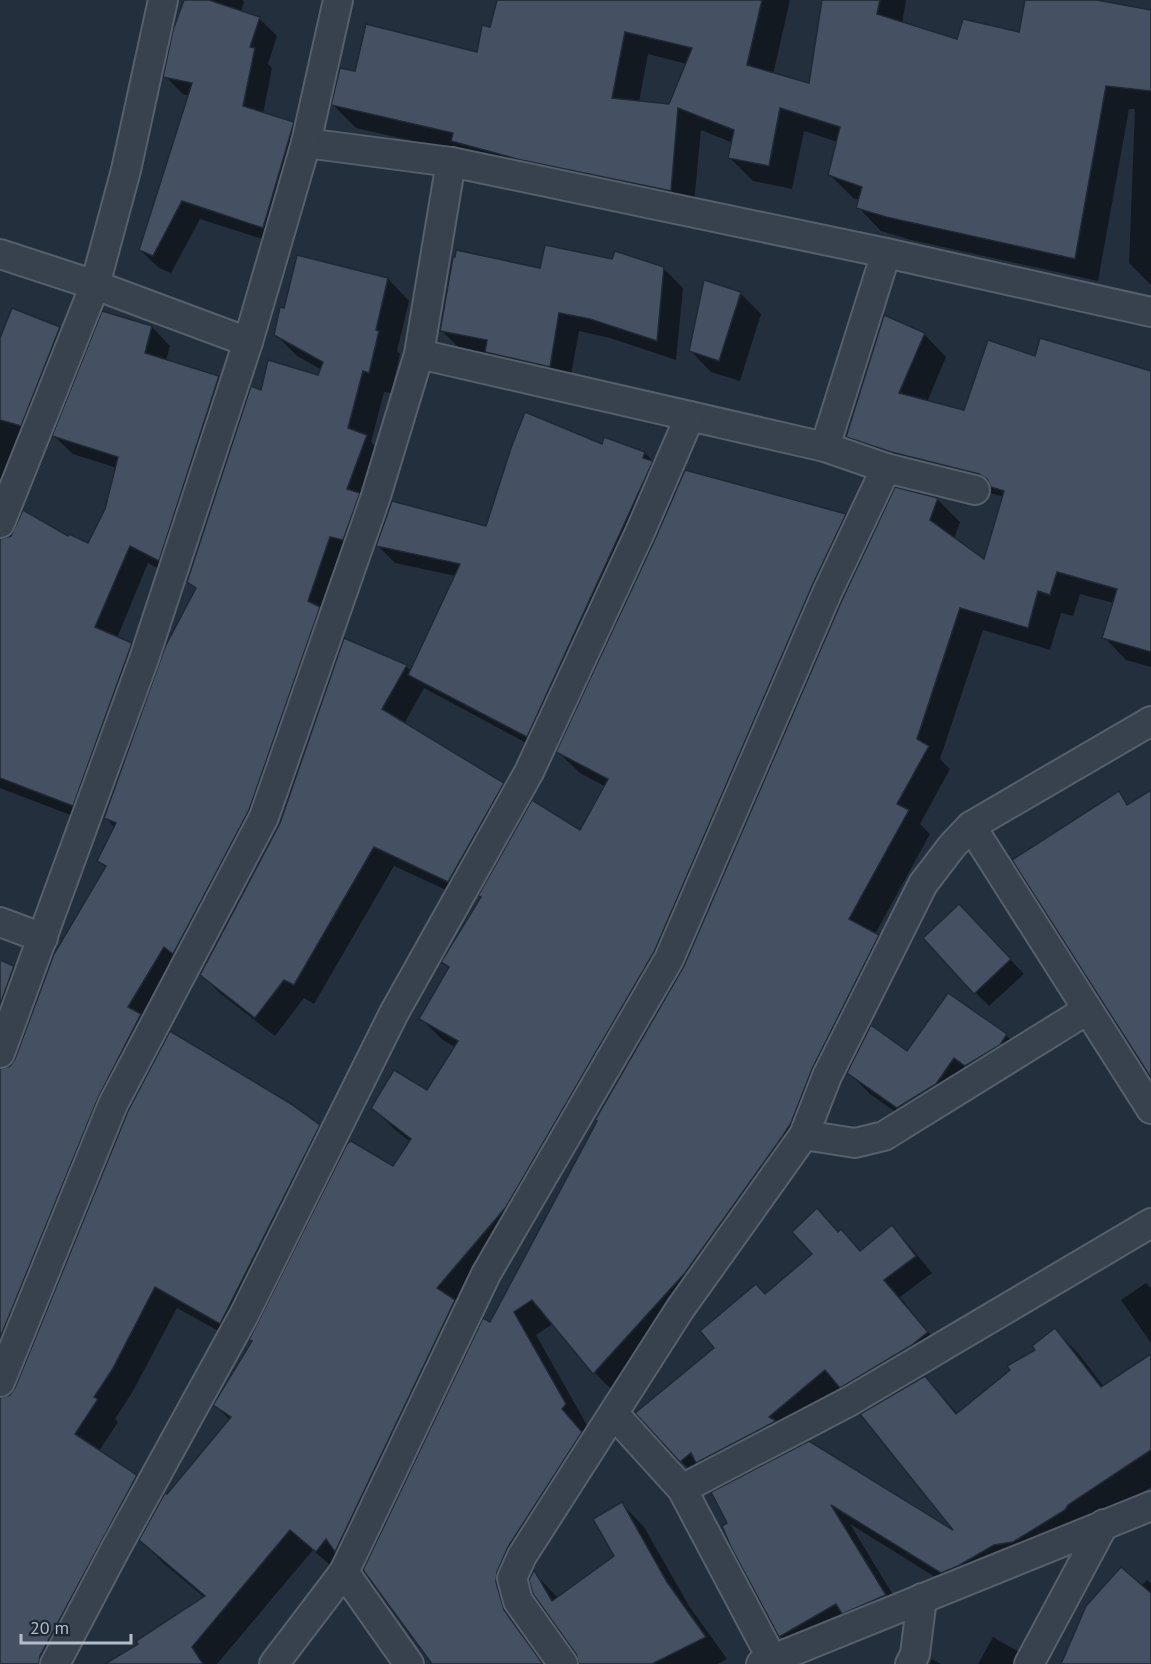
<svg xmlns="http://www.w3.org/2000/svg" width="1151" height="1664" font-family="'PT Sans',sans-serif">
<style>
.shadow{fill:#0007;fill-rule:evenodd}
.building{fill:#455162;stroke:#1f2835;stroke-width:1.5;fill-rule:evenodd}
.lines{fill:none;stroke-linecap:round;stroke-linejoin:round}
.minor-casing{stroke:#565f6c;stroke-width:32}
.minor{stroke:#38414e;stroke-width:28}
</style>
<rect width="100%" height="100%" fill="#242f3e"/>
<g class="shadow">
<polygon points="185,0 242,0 244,2 241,12 259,18 277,36 268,64 272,68 263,114 293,123 311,141 281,245 200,219 171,273 159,268 140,250 189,96 183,94 165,76"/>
<path d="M498,0H790L773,75L810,85L823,0H906L902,24L957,41L1020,34L1026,0H1089L1151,12V285L1129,263L1135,109H1129L1098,281L911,240L881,231L858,207L860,200L853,198L830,175L838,142L804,131L792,189L753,181L730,158L733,143L701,130L693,214L466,153L356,128L333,105L356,73L478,54L491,29ZM648,54L687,64L670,105L639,102Z"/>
<polygon points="663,268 683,288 676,360 610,338 579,331 569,386 507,372 491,356 461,350 441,330 541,270"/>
<polygon points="388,279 409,301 397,351 400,354 391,393 384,392 371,442 387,458 340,630 119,1120 5,1399 12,1396 319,1126 341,1148 242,1344 177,1308 133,1391 115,1419 118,1422 99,1451 136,1476 158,1497 69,1664 0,1664 0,961 13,967 35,989 5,1070 11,1067 17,1060 106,868 98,860 115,828 105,817 197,590 188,581 262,391 319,377 322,370 297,356 275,334"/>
<polygon points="740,293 761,314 740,381 711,372 691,351"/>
<polygon points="12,310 60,328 78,347 3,536 0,596 0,342"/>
<polygon points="103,313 152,327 170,346 166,361 219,378 237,396 177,578 148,563 117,638 131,644 150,662 91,823 0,788 0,646 68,538 89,546 106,509 117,468 73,454 54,436"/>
<polygon points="924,334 946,357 927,402 965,412 1036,358 1151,372 1151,667 1126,660 1104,637 1114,603 1080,594 1073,616 1061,613 1050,650 983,630 940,759 950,769 920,824 930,834 875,934 901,958 834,1092 813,1146 805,1160 708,1296 617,1395 595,1373 554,1323 536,1335 588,1427 584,1432 604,1455 530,1570 519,1594 548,1664 436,1664 490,1324 937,499 960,522 954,539 985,561 1004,498 1001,496 915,474 870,459 847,436"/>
<polygon points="603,446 645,453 662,470 545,753 424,688 404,724 503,784 522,804 468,900 394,866 314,1004 304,998 275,1036 221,994 201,975 406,666 411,671 456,576 395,563 378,546 487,528"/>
<polygon points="845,515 867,537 527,1228 338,1572 313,1550 217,1664 108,1664 140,1644 205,1598 162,1562 141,1540 167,1496 230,1420 215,1405 411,1142 394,1129 373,1108 428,1092 455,1047 443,1040 421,1019 450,969 443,962 581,832 606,787 580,773 558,752"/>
<polygon points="973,920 1024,974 989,1006 975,992"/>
<polygon points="948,995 1006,1035 1027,1056 919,1128 870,1094 849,1073 908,1053"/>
<polygon points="892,1227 908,1244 932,1273 900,1297 943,1350 858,1404 841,1387 786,1433 698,1478 681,1461 716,1348 765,1295 841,1231 861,1251"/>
<polygon points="1146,1283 1151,1288 1151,1343 1121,1300"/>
<polygon points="1055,1330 1077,1352 1104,1387 1151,1356 1151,1487 1089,1527 964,1595 850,1524 907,1618 802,1658 780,1636 809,1443 959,1535 925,1378 958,1414 1037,1350"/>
<polygon points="622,1504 644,1527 689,1606 727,1659 718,1664 581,1664 534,1573 558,1598 616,1557"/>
<polygon points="1147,1580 1151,1583 1151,1664 1062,1664"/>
<polygon points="993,1637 1017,1651 1030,1664 978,1664"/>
<polygon points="932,1659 941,1664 930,1664"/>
</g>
<g class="building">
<polygon points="184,0 209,0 260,17 250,47 255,48 243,106 294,122 263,228 182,201 153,256 139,250 192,83 163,77 173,30"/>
<path d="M497,0H762L747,65L809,83L822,0H880L877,14L957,39L963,19L1019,32L1025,0H1097L1151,10V91L1106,86L1075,259L886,217L856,208L862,187L828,175L840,127L780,108L769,166L728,158L734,130L678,108L671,191L521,160L451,141L453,133L331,105L340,68L355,71L366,24L477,52L482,25L490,27ZM625,32L692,48L669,104L612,98Z"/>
<polygon points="545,245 612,259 615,251 664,267 657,341 590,319 559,313 550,367 485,352 487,340 440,331 453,257 455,257 456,250 540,268"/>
<polygon points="297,255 388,278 376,330 379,331 369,373 363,371 348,428 367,435 347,489 360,493 343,540 330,537 308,601 320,607 249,810 173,954 164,947 128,1007 141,1014 98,1098 0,1338 0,1069 10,1066 15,1059 54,954 106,866 97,861 116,823 104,818 165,647 196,588 187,582 251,386 261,390 268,360 318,375 323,362 274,335 280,307 284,308"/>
<polygon points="704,280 741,292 719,361 689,351"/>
<polygon points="12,308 60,327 21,426 0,420 0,338"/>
<polygon points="102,311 152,326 145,353 219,376 159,561 130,546 95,627 132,643 73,806 0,778 0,539 11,536 23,510 68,536 69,534 88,543 105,509 118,457 52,436"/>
<polygon points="884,315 925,333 899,393 964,410 988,340 1035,356 1040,338 1151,371 1151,652 1102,638 1117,589 1057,572 1050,595 1038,591 1028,628 960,608 917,739 929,746 897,804 909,810 849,919 879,935 812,1069 791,1123 782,1137 685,1273 593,1374 532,1300 514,1312 566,1404 562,1409 582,1432 508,1547 497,1572 496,1582 504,1610 543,1664 432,1664 363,1570 483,1318 490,1322 597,1121 595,1120 684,966 842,600 895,487 938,498 930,520 984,559 1004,491 991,487 987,479 979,474 891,452 846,437"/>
<polygon points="525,412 602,444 604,437 645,452 643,458 653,461 527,737 408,675 460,564 376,546 392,501 486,526 511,448"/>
<polygon points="685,470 846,514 812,586 654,952 506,1207 437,1288 455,1300 335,1552 326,1539 316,1552 290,1530 192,1647 203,1664 105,1664 138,1644 136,1641 205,1596 139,1540 165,1493 167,1494 231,1417 213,1405 252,1341 249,1340 347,1144 351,1141 393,1166 411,1139 371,1108 394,1070 427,1090 458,1041 419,1019 449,967 441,962 481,897 478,896 532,800 580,830 608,779 556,752 656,537"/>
<polygon points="344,638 407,665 382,709 504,783 448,882 374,847 294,985 284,980 255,1018 200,975 280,823"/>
<polygon points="1151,790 1151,1078 1012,860 1119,791 1127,805"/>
<polygon points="959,904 1011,959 974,994 923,938"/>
<polygon points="0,960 14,966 0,1005"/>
<polygon points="948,993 1007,1034 1000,1045 965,1066 954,1058 936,1084 897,1108 847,1073 871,1025 907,1051"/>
<polygon points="170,1031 291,1104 320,1125 220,1324 155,1287 112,1370 94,1397 98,1399 75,1434 137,1475 40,1656 39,1664 0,1664 0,1398 10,1395 15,1388 128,1111"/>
<polygon points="817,1208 838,1232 841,1229 860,1251 892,1225 916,1256 884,1280 928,1332 912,1345 840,1388 825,1370 769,1417 776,1421 696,1463 691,1453 680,1462 635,1413 714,1348 700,1331 756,1284 765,1294 812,1254 792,1232"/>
<polygon points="1055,1328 1101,1387 1151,1354 1151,1450 1068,1505 1065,1510 1013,1542 994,1545 958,1566 941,1573 831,1505 886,1595 842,1614 836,1604 779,1637 731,1547 722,1526 727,1523 711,1492 809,1441 953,1530 860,1414 925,1376 956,1414 1010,1370 1007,1366 1035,1350 1032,1346"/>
<polygon points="622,1502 667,1582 706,1637 652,1664 579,1664 576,1654 533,1594 529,1580 534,1570 552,1601 614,1556 593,1519"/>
<polygon points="1121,1567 1151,1593 1151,1664 1061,1664 1086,1606"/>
</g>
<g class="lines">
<g class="minor-casing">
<g id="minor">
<polyline points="338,0 306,143 451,162 886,253 1151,312"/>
<polyline points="0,254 95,285 248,342 306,143"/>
<polyline points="419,354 825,447"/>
<polyline points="886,468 975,490"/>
<polyline points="0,523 95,285 126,170 163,0"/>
<polyline points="971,826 1151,1109"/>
<polyline points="0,922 43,938"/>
<polyline points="0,1053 144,659 248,342"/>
<polyline points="804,1135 855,1143 884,1136 1087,1010"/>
<polyline points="0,1382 113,1104 264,817 376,496 419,354 451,162"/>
<polyline points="614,1414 682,1489 772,1659"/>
<polyline points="682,1489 850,1401 1151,1223"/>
<polyline points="55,1664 116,1548 244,1315 394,1013 529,772 641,530 690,416"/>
<polyline points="274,1664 344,1572"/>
<polyline points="409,1664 344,1572 486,1274 669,959 827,593 886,468 825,447 886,253"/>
<polyline points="563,1664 518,1601 512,1578 522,1556 680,1309 804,1135 827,1076 923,884 952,846 971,826 1151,721"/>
<polyline points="761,1664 1151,1506"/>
<polyline points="910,1664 915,1654 922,1598"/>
<polyline points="1029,1664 1104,1524"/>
</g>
</g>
<use href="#minor" class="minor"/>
</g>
<path d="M21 1634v9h110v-9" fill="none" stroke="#b4bcc9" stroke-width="3"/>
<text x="30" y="1634" font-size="18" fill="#b4bcc9" stroke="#1d2633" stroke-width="4.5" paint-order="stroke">20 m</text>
</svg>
